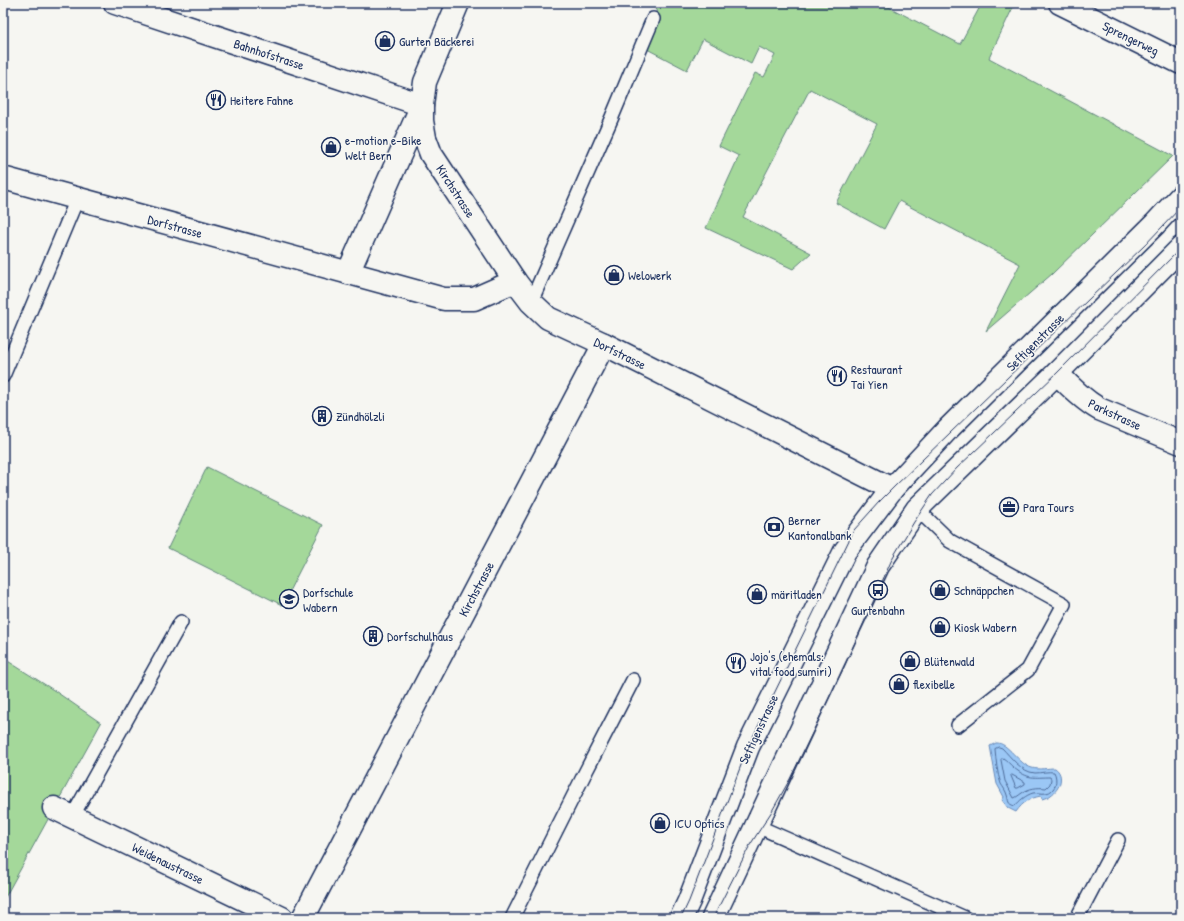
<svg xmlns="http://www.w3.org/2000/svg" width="1184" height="921" font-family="'Patrick Hand',sans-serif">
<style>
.green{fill:#a4d89a;stroke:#60847c}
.water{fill:#9bc7f5;stroke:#688ab9}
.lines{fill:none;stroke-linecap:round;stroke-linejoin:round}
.shore{stroke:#4e6c9a;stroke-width:1}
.service-casing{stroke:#1b2f5e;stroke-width:16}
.minor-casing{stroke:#1b2f5e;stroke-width:25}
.tertiary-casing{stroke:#1b2f5e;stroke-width:25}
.secondary-casing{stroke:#1b2f5e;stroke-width:25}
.service{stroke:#f6f6f2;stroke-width:13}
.minor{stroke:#f6f6f2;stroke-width:22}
.tertiary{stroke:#f6f6f2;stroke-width:22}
.secondary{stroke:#f6f6f2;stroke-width:22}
.tram{stroke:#1b2f5e;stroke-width:1}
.labels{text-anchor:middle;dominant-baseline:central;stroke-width:3;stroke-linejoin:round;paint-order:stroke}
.street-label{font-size:13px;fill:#1b2f5e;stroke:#f6f6f2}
.poi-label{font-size:13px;fill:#1b2f5e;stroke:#f6f6f2;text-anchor:start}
</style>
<rect width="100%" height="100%" fill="#f6f6f2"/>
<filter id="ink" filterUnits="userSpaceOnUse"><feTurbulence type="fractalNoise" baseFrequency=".025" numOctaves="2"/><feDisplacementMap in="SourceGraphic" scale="8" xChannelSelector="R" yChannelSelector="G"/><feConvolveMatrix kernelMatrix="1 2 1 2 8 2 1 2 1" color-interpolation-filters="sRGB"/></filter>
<g filter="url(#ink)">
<g class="green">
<polygon points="651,3 881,3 960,44 982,3 1015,3 989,58 1173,156 1052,274 986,331 1020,264 899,201 884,229 836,203 877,124 810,89 743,217 811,253 793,269 706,228 739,156 719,146 755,73 764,77 775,55 759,47 751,64 703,39 687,70 647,49 660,16"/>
<polygon points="207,467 323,525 282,605 168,548"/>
<polygon points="3,658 55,691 101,723 3,901"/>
</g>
<path class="water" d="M996,743C1008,742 1018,764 1032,768C1039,770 1048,768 1055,768C1065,775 1060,789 1051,795C1049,797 1045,798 1042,799L1041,796C1030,798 1023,802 1016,812L1008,808L1002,800L1004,797L997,784L990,746Z"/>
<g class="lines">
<g class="shore">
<path d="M999,747L1002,748C1011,757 1021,772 1035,773C1041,773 1048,771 1054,772C1058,779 1056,792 1046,793C1042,794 1038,792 1033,793C1026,795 1019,801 1015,806C1007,804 1009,801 1007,795C1006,791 1003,787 1001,784C997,773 996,760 995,749Z"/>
<path d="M1003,758C1007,760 1010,765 1014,768C1029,780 1034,777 1050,777L1051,779L1050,784L1046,788C1038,787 1029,788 1022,793C1019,795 1017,797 1014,798L1005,781L1001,760Z"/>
<polygon points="1012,775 1025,782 1025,784 1018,788 1016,788 1011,776"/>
</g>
<g class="service-casing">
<g id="service">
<polyline points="531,302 612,117 653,19"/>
<polyline points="3,376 77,199"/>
<polyline points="917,509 950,541 1064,604 1028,670 958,725"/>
<polyline points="72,817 181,622"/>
<polyline points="757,826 965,918"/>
<polyline points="512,918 584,775 633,680"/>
<polyline points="1077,918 1118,840"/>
</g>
</g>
<g class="minor-casing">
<g id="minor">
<polyline points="115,3 422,105 348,273"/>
<polyline points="1060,3 1181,63"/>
<polyline points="3,178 444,299 474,299 515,281"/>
<path d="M1057,373C1070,387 1082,399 1099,409L1181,443"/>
<polyline points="54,808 282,918"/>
<polyline points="303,918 604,344"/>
</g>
</g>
<g class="tertiary-casing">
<polyline id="tertiary" points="458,3 425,82 422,105 422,121 425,138 431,154 515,281 531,302 548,318 604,344 892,489"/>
</g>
<g class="secondary-casing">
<g id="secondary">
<polyline points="681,918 689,901 748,747 845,551 892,489 948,429 1155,224 1181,196"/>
<polyline points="713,918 878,566 917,509 1057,373 1181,248"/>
</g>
</g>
<use href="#service" class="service"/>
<use href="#minor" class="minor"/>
<use href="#tertiary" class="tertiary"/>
<use href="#secondary" class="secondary"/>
<g class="tram">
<polyline points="681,918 689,901 748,747 854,530 879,502 895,486 1144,246 1181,207"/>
<polyline points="713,918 750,845 772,811 790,779 845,665 893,557 914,522 932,495 957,468 973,453 1057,373 1181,248"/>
</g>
</g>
</g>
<defs>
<g id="shop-ring" transform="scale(1)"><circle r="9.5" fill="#f6f6f2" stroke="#1b2f5e" stroke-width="1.5"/><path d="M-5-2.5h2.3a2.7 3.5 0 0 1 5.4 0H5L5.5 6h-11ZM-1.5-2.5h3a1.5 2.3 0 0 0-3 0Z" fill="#1b2f5e"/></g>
<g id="restaurant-ring" transform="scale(1)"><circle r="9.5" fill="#f6f6f2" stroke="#1b2f5e" stroke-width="1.5"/><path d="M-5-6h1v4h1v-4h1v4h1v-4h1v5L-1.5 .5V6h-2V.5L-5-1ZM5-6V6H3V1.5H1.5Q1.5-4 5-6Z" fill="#1b2f5e"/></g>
<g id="building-ring" transform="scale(1)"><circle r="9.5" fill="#f6f6f2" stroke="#1b2f5e" stroke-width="1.5"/><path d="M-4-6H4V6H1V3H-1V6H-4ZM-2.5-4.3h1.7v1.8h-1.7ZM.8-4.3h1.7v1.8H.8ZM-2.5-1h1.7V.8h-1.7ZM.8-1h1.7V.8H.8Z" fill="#1b2f5e"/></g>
<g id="office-ring" transform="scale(1)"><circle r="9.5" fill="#f6f6f2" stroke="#1b2f5e" stroke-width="1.5"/><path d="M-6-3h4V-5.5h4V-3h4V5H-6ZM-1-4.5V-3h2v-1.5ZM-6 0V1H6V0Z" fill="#1b2f5e"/></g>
<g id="bank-ring" transform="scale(1)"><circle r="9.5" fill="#f6f6f2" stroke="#1b2f5e" stroke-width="1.5"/><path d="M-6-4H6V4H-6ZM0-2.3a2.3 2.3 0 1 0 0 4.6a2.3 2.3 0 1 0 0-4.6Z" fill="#1b2f5e"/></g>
<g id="bus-ring" transform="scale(1)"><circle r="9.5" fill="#f6f6f2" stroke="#1b2f5e" stroke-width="1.5"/><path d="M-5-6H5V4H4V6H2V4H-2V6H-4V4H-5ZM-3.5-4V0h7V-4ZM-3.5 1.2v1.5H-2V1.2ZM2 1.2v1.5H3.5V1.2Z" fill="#1b2f5e"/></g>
<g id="school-ring" transform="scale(1)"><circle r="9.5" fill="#f6f6f2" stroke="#1b2f5e" stroke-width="1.5"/><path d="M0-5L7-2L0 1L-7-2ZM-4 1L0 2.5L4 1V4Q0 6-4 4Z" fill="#1b2f5e"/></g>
</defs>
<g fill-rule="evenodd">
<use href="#shop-ring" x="385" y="41"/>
<use href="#restaurant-ring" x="216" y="100"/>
<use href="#shop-ring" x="331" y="147"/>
<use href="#shop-ring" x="614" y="275"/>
<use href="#restaurant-ring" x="837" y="376"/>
<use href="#building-ring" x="322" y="416"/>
<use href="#office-ring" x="1009" y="507"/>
<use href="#bank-ring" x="774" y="527"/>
<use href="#bus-ring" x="878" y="590"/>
<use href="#shop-ring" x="940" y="590"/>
<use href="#shop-ring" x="757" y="594"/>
<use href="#school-ring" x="289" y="599"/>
<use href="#shop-ring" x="940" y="627"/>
<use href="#building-ring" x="373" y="636"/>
<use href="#shop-ring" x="910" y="661"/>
<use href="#restaurant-ring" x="736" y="663"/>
<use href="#shop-ring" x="899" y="684"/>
<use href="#shop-ring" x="660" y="823"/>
</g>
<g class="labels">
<g class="street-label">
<text transform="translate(1131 38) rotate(26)">Sprengerweg</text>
<text transform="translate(269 54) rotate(18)">Bahnhofstrasse</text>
<text transform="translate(456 191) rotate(57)">Kirchstrasse</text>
<text transform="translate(175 226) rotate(15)">Dorfstrasse</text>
<text transform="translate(1035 342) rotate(-45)">Seftigenstrasse</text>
<text transform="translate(620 353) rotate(26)">Dorfstrasse</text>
<text transform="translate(1115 414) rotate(25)">Parkstrasse</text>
<text transform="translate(476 589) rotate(-62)">Kirchstrasse</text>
<text transform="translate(758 729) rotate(-65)">Seftigenstrasse</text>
<text transform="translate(168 863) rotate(26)">Weidenaustrasse</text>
</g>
<g class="poi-label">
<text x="399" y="41">Gurten Bäckerei</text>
<text x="230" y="100">Heitere Fahne</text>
<text x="345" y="140">e-motion e-Bike<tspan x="345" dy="15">Welt Bern</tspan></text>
<text x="628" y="275">Welowerk</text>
<text x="851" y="369">Restaurant<tspan x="851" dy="15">Tai Yien</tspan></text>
<text x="336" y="416">Zündhölzli</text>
<text x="1023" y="507">Para Tours</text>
<text x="788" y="520">Berner<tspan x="788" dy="15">Kantonalbank</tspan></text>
<text x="954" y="590">Schnäppchen</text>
<text x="303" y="592">Dorfschule<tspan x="303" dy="15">Wabern</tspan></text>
<text x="771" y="594">märitladen</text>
<text x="878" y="610" text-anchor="middle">Gurtenbahn</text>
<text x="954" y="627">Kiosk Wabern</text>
<text x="387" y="636">Dorfschulhaus</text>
<text x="750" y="656">Jojo's (ehemals:<tspan x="750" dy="15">vital food sumiri)</tspan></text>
<text x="924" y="661">Blütenwald</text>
<text x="913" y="684">flexibelle</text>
<text x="674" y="823">ICU Optics</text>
</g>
</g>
<rect width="1184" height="921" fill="none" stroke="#f6f6f2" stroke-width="16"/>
<rect x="8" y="8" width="1168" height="905" fill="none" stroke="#1b2f5e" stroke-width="1.5" filter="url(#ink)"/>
</svg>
